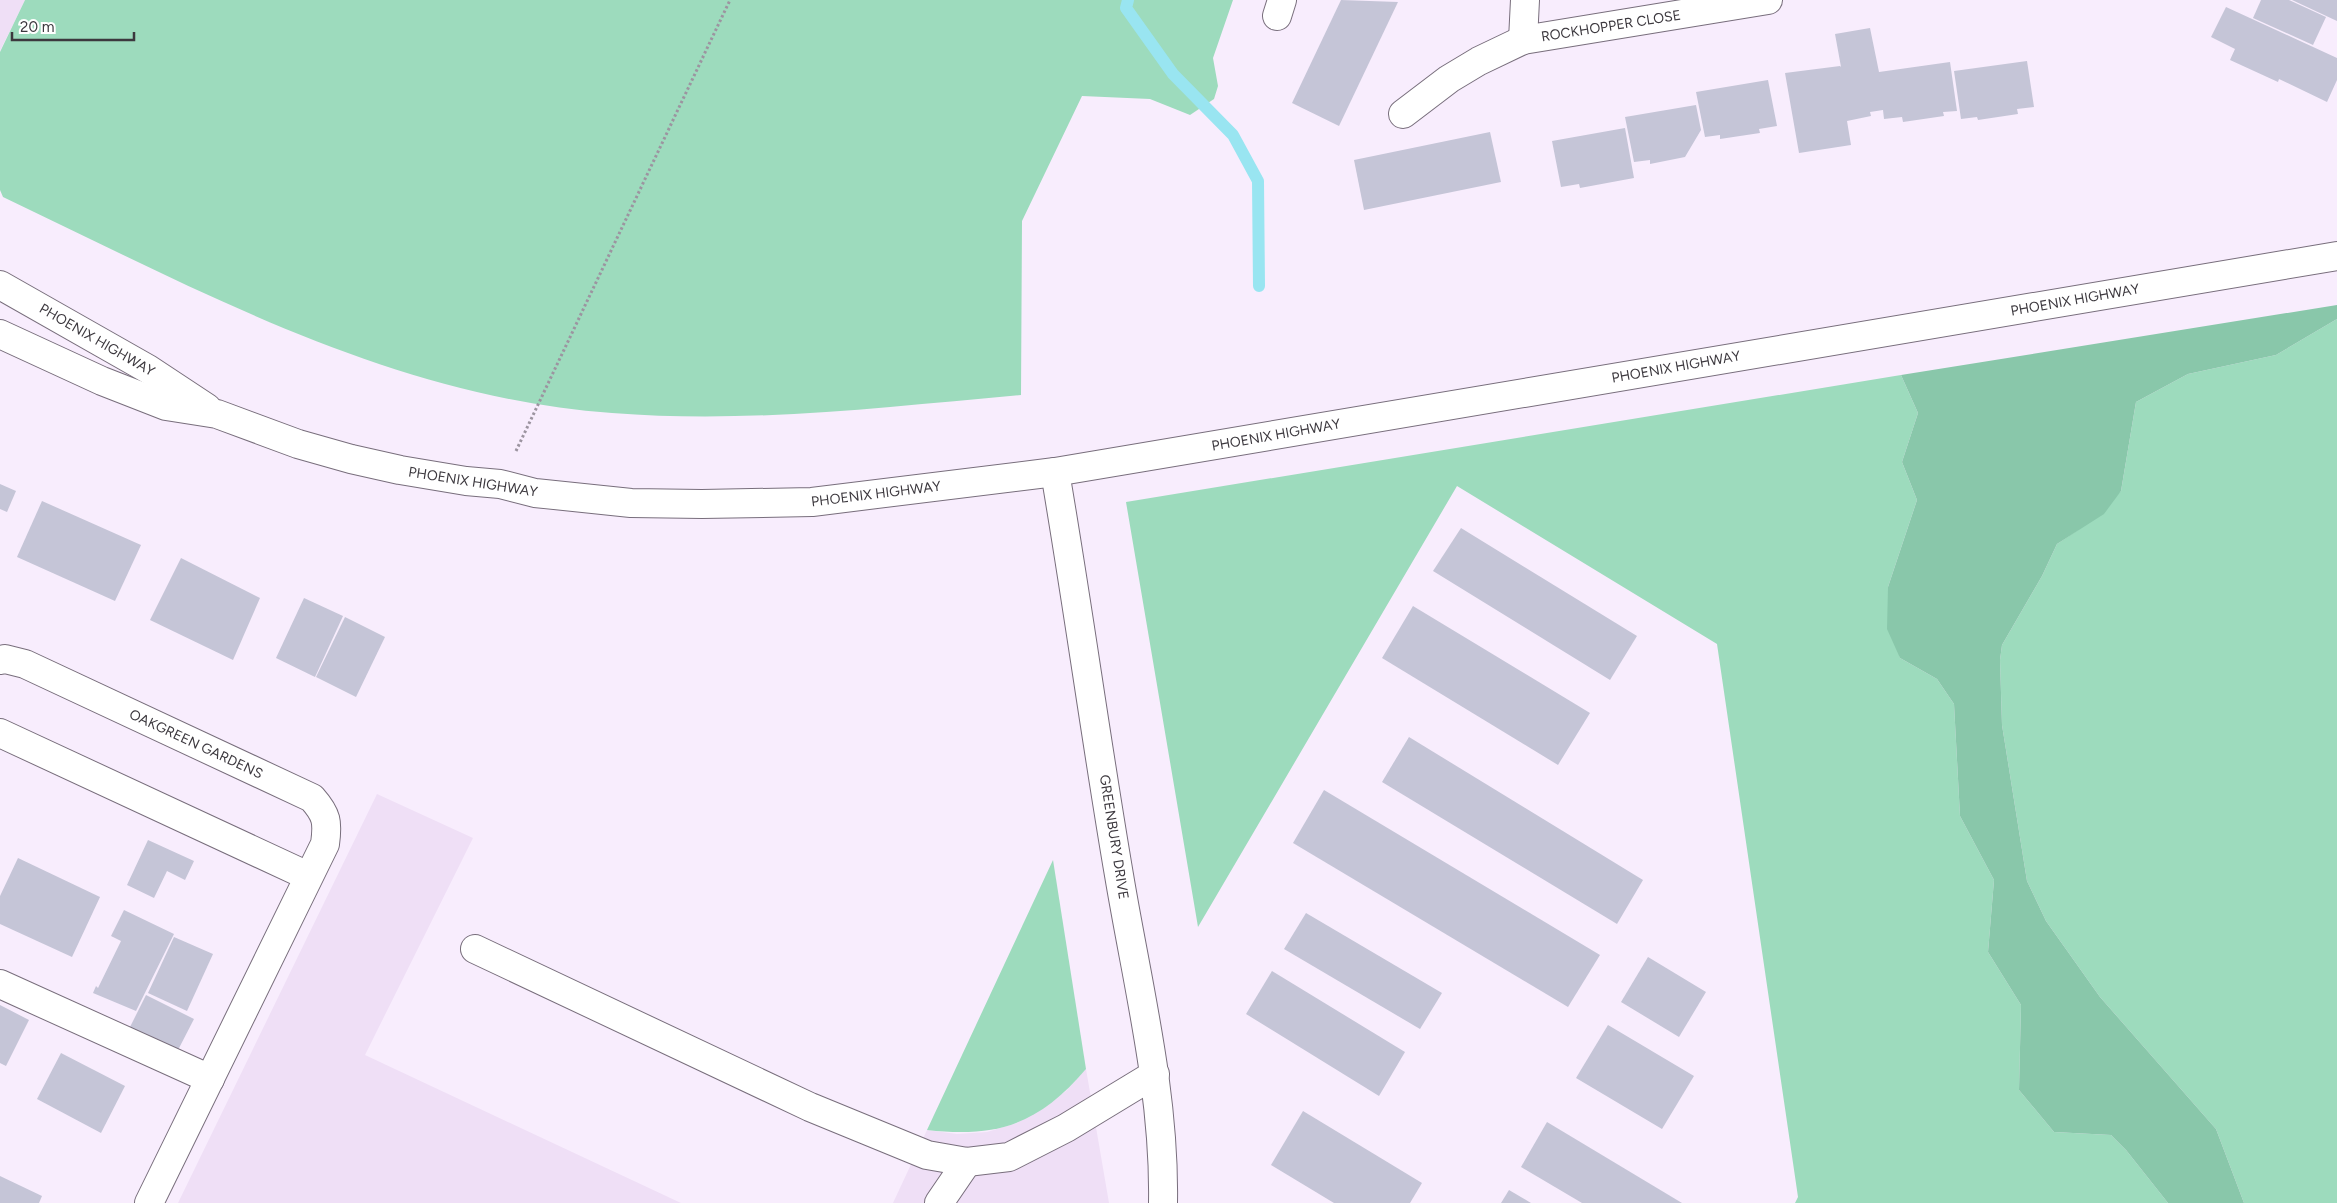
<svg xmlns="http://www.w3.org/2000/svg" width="2337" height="1203" font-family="Figtree,sans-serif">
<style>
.built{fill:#efdff6}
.green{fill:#9ddbbd}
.forest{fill:#89c7aa}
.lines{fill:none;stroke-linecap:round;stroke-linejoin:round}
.stream{stroke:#99e5f1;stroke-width:12}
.building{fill:#c5c5d7}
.minor-casing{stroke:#786e7c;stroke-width:30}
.major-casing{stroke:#786e7c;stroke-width:30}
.path{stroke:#9c94a0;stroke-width:3;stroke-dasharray:2.5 2.5;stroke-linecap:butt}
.minor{stroke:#fff;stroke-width:28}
.major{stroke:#fff;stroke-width:28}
.labels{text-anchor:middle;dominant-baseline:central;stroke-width:4.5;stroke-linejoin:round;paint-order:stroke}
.street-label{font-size:14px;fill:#3c383e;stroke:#fff}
</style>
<rect width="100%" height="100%" fill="#f8edfd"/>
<g class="built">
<polygon points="0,0 25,0 0,51"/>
<polygon points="377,794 473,838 365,1055 681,1203 178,1203"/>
<polygon points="1086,1069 1109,1203 893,1203 927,1130 957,1134 987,1132 1017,1123 1066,1091"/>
</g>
<g class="green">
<path d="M25,0H1233L1213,58L1218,86L1214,99L1190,115L1150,99L1082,96L1022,221L1021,395C885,407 749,424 612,413C391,397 199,290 3,197L0,190V52Z"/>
<polygon points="2337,319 2337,1203 2244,1203 2216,1129 2100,997 2046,921 2027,881 2002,725 2000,660 2002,645 2042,576 2057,544 2078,530 2121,491 2136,402 2188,374 2276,355"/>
<polygon points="1901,375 1918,413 1902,462 1917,500 1888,587 1900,658 1937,679 1954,704 1960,816 1994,880 1988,952 2021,1005 2019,1090 2054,1132 2111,1135 2126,1150 2168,1203 1795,1203 1798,1197 1717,644 1457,486 1198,927 1126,502"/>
<path d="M1053,860L1086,1069C1039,1124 998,1138 927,1130Z"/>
</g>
<polygon class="forest" points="2337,305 2337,319 2276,355 2188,374 2136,402 2121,491 2104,514 2057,544 2042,576 2002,645 2000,660 2002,725 2027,881 2046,921 2100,997 2216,1129 2244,1203 2168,1203 2126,1150 2111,1135 2054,1132 2019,1090 2021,1005 1988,952 1994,880 1960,816 1954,704 1937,679 1900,658 1887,629 1888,587 1917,500 1902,462 1918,413 1901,375"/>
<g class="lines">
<polyline class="stream" points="1128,0 1126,8 1173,74 1233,135 1258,181 1259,286"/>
</g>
<g class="building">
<polygon points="1341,0 1398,2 1339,126 1292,103"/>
<polygon points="2261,0 2289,0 2326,17 2313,45 2253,18"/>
<polygon points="2292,0 2337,0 2337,21"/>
<polygon points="2226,7 2337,58 2337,80 2327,102 2279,79 2278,82 2230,60 2235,49 2211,37"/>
<polygon points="1870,28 1879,72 1950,62 1957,111 1943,112 1944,116 1903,122 1902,117 1884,119 1883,110 1870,112 1871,116 1847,121 1851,145 1799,153 1785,73 1840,66 1841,67 1835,34"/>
<polygon points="2027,61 2034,107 2017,109 2018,114 1978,120 1977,117 1961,119 1954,71"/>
<polygon points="1768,80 1777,126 1759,129 1760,133 1720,139 1720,135 1705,137 1696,92"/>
<polygon points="1696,105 1701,130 1685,157 1650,164 1650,160 1634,162 1625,117"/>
<polygon points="1625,128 1634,178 1580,188 1579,184 1561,187 1552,141"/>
<polygon points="1490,132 1501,182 1364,210 1354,160"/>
<polygon points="0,484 16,491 7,512 0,509"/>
<polygon points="42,501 141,545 115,601 17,557"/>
<polygon points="1461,528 1637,636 1610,680 1433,571"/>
<polygon points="181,558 260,598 233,660 150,620"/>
<polygon points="304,598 343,616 315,677 276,658"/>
<polygon points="1413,606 1590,713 1558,765 1382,658"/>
<polygon points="345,617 385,637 356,697 316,677"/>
<polygon points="1409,737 1643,880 1617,924 1382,782"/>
<polygon points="1324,790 1600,955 1568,1007 1293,843"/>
<polygon points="148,840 194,861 185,880 167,871 154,898 127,885"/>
<polygon points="18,858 100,897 72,957 0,924 0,896"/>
<polygon points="124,910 174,934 136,1011 93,993 96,986 98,988 121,941 111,936"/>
<polygon points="1306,913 1442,993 1420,1029 1284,949"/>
<polygon points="174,937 213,954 187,1011 148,993"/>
<polygon points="1648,957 1706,992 1679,1037 1621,1002"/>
<polygon points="1272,971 1405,1052 1379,1096 1246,1014"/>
<polygon points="146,995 194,1019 177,1052 129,1029"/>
<polygon points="0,1005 29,1020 6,1066 0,1063"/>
<polygon points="1608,1025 1694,1076 1662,1129 1576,1078"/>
<polygon points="61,1053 125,1086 101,1133 37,1099"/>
<polygon points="1303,1111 1422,1183 1410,1203 1334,1203 1271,1165"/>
<polygon points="1547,1122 1682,1203 1582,1203 1521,1167"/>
<polygon points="0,1176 42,1196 39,1203 0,1203"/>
<polygon points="1509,1190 1531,1203 1501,1203"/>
</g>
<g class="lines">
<g class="minor-casing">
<g id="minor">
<polyline points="1525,0 1523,40 1768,0"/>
<polyline points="1277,16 1282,0"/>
<polyline points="1403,114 1449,79 1479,61 1523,40"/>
<path d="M1055,472C1078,606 1096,741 1119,875C1137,983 1165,1092 1163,1203"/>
<path d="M0,660L5,659L25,664L312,798C327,815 328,822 325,844L149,1203"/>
<polyline points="0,733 308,876"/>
<polyline points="475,949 810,1107 927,1155 967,1162 1009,1157 1066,1128 1155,1074"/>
<polyline points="0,984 210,1079"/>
<polyline points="939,1203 967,1162"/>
</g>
</g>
<g class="major-casing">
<g id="major">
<polyline points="0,285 148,369 207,408"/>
<polyline points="0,334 102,381 166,406 217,414 298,444 351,459 400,470 466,481 500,484 535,493 631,503 702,504 812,502 1055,472 2337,256"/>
</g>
</g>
<polyline class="path" points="516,451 730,0"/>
<use href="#minor" class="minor"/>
<use href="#major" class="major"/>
</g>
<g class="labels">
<g class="street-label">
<text transform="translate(1611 26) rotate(-9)">ROCKHOPPER CLOSE</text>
<text transform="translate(2075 300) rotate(-10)">PHOENIX HIGHWAY</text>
<text transform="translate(97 340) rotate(30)">PHOENIX HIGHWAY</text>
<text transform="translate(1676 367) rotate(-10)">PHOENIX HIGHWAY</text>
<text transform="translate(1276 435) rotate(-10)">PHOENIX HIGHWAY</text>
<text transform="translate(473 482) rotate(9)">PHOENIX HIGHWAY</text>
<text transform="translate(876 494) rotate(-7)">PHOENIX HIGHWAY</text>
<text transform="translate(196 744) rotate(25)">OAKGREEN GARDENS</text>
<text transform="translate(1114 837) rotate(81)">GREENBURY DRIVE</text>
</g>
</g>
<path d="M12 32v8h122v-8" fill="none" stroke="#3c383e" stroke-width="2.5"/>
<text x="20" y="32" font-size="15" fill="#3c383e" stroke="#ffffff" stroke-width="4" paint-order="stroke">20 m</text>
</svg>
